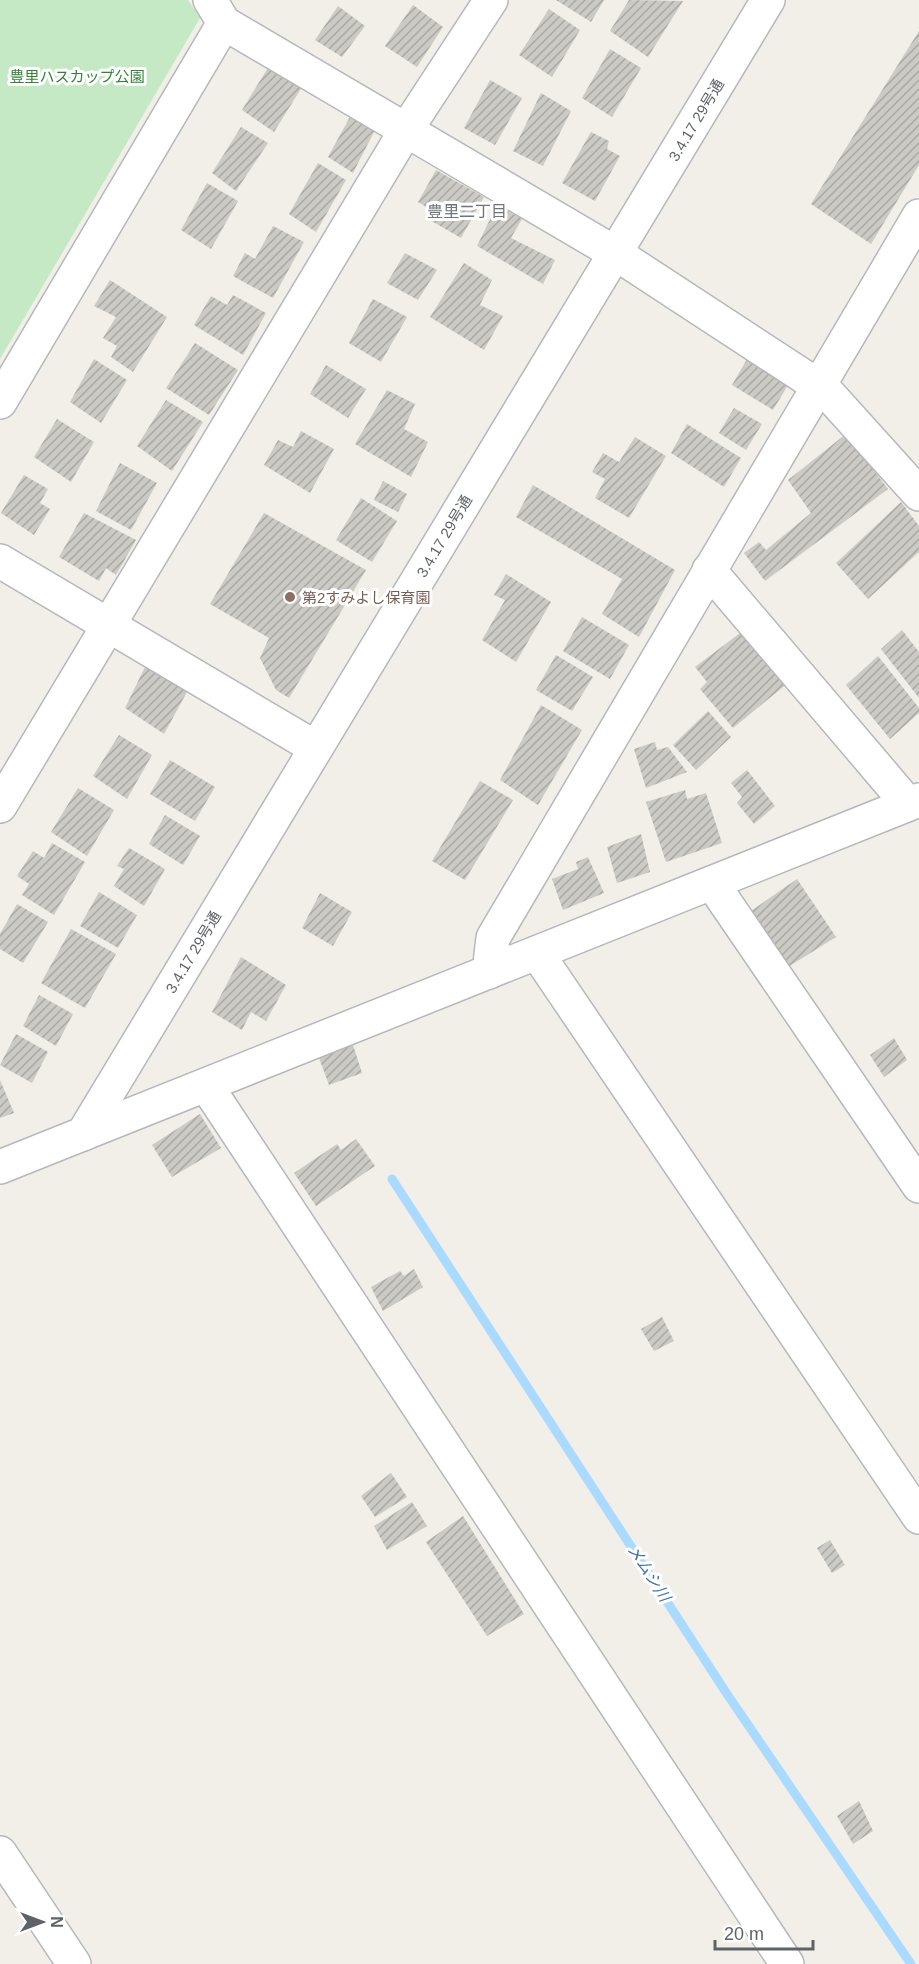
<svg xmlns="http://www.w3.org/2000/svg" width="919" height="1964" font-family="Helvetica,'Noto Sans JP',sans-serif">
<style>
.green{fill:#c5e8c5}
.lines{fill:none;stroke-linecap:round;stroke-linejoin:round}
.stream{stroke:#aadaff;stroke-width:9}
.building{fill:url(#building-hatch)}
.minor-casing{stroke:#b5b8bc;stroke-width:36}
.minor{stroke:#fff;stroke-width:33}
.education-dot{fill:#8d6e63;stroke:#fff;stroke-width:2}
.labels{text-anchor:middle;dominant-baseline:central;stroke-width:6;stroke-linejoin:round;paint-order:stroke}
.park-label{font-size:15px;fill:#348238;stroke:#fff}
.street-label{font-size:15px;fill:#5f6368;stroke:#fff}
.education-label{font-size:15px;fill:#785e54;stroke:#fff;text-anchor:start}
.neighbourhood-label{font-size:16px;fill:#70757a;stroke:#fff}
.water-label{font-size:16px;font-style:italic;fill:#4174aa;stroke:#fff}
</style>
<defs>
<pattern id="building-hatch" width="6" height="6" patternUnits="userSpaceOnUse" patternTransform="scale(1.5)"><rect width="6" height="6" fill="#cccac5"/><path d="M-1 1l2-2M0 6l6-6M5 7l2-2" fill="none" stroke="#a9a8a4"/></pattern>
</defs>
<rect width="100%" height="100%" fill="#f1efe8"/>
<polygon class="green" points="0,0 188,0 200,18 0,359"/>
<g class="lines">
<polyline class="stream" points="392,1179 727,1694 911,1964"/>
</g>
<g class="building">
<polygon points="556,0 604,0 591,22"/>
<polygon points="629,0 683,1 648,57 610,31"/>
<polygon points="413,5 443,27 417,67 385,46"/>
<polygon points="338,6 365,26 342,57 315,40"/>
<polygon points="549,9 580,30 552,77 519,55"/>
<polygon points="919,31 919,165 871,244 811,204"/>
<polygon points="610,49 641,68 612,117 582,98"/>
<polygon points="269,66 302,87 274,132 242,110"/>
<polygon points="490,80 522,98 495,145 464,128"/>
<polygon points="541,93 571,111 543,166 513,151"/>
<polygon points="351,115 375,130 353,173 328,157"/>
<polygon points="241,127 268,143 236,191 212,173"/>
<polygon points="591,132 609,141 607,149 620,156 595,201 562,183"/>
<polygon points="318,163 346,180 316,232 289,214"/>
<polygon points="436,170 484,197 461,238 428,219 433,211 418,202"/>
<polygon points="207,183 238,201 211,249 181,230"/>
<polygon points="497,205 522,219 511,238 555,260 543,284 477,246"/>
<polygon points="273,226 304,242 273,298 233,276 245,253 255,259"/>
<polygon points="405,253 437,270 418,300 387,283"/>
<polygon points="464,263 492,280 480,305 503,316 484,350 430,317"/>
<polygon points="110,280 167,317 133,372 111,357 117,346 103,338 116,317 94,306"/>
<polygon points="233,295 266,313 243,355 194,325 211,296 227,305"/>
<polygon points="373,299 407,317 381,362 349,343"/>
<polygon points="195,343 238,370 209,415 166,388"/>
<polygon points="750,354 791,380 773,410 732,385"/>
<polygon points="94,359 127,380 101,423 70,402"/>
<polygon points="326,365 366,389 348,418 310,394"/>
<polygon points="387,390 415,404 404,429 428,442 411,477 355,444"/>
<polygon points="166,400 203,422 172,471 137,446"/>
<polygon points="734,408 762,424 746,450 719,433"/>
<polygon points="57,419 94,442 71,482 34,457"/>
<polygon points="687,424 741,458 724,487 671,453"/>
<polygon points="301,431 334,449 310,493 264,465 278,440 293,447"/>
<polygon points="846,434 888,489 765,581 744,553 759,542 766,550 811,513 788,480"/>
<polygon points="635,437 666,456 629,518 595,498 605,479 592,472 603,453 619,462"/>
<polygon points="120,463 157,483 131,530 96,511"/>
<polygon points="24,475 48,489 40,503 50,509 34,535 1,513"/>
<polygon points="383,481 407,494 398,512 374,500"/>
<polygon points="533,485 675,570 639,637 602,614 622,579 516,517"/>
<polygon points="361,498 397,521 372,562 336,540"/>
<polygon points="901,502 919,526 919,552 868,599 836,563"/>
<polygon points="84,513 136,540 116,575 106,568 99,581 59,557"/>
<polygon points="264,513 366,570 289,698 276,690 260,658 269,638 210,604"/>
<polygon points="506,574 551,602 516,662 482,640 505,600 494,595"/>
<polygon points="582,617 629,645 610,679 563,651"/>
<polygon points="744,630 788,683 733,728 700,689 707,682 695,667"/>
<polygon points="902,630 919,652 919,698 881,649"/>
<polygon points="556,655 593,677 572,711 536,690"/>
<polygon points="878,656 919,708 919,713 890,739 846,685"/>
<polygon points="146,665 188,690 164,734 125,708"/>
<polygon points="541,705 582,730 538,805 500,780"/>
<polygon points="708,711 731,737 696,770 673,745"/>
<polygon points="119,735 152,755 127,799 93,776"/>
<polygon points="655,742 657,750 668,747 687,772 646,788 634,749"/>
<polygon points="170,760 215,787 195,821 150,794"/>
<polygon points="747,770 775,806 754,824 737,803 742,797 731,783"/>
<polygon points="480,781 513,800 465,880 432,861"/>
<polygon points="78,788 114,810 87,856 51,832"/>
<polygon points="685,790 687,799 706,793 722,843 666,862 646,802"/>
<polygon points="165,815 200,836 183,865 149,844"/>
<polygon points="641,834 650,872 617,883 607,847"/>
<polygon points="52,843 85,862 54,915 22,895 29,884 17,876 33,851 44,858"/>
<polygon points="129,848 165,869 144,906 114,886 124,869 117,866"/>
<polygon points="588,857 604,893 563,910 552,879 578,869 576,862"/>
<polygon points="797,879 836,937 788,967 751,911"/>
<polygon points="99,892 137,915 118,948 80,926"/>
<polygon points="320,893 352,912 333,946 302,928"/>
<polygon points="17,904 48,922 23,963 0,949 0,934"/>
<polygon points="71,929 116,954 85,1008 41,983"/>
<polygon points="241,957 286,985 266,1021 251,1012 242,1030 212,1012"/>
<polygon points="39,995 73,1014 56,1046 23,1026"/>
<polygon points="16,1034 48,1052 32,1083 0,1065"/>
<polygon points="894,1038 907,1060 884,1077 870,1055"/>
<polygon points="353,1045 362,1073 329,1085 319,1058"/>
<polygon points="0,1080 14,1113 0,1118"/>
<polygon points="200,1114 221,1148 172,1177 152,1145"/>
<polygon points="356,1139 375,1166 316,1206 294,1173 337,1144 341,1150"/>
<polygon points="414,1269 423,1287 383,1311 371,1287 400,1271 404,1276"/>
<polygon points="662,1317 674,1341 654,1351 641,1329"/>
<polygon points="391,1473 407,1497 375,1517 361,1496"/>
<polygon points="412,1502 427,1526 387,1550 374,1526"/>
<polygon points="463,1516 524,1614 487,1636 426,1542"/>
<polygon points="830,1540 845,1565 832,1573 817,1548"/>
<polygon points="859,1801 873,1831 853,1844 837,1816"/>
</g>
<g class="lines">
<g class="minor-casing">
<g id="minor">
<polyline points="210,0 224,23 615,253 826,391 919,494"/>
<polyline points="0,402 224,23"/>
<polyline points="0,561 316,748"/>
<polyline points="709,570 908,804"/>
<polyline points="0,806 406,130 491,0"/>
<polyline points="712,883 919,1186"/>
<polyline points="537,953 919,1517"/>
<polyline points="489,972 493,938 919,216"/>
<polyline points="206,1085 787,1964"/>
<polyline points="83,1134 768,0"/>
<polyline points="0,1167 919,800"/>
<polyline points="0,1853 74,1964"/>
</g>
</g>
<use href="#minor" class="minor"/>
</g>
<circle class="education-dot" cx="290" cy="597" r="6"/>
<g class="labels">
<g class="park-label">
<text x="77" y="76">豊里ハスカップ公園</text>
</g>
<g class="street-label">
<text transform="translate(696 120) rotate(-59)">3.4.17 29号通</text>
<text transform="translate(444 536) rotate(-59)">3.4.17 29号通</text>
<text transform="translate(193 952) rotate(-59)">3.4.17 29号通</text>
</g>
<g class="education-label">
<text x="302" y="597">第2すみよし保育園</text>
</g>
<g class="neighbourhood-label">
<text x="467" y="211">豊里二丁目</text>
</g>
<g class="water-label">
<text transform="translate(649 1573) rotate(57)">メムシ川</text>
</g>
</g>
<g transform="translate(42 1922) rotate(90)" stroke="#ffffff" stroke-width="4.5" paint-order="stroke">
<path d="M0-4.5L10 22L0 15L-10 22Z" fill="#5f6368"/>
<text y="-9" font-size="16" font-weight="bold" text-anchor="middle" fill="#5f6368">N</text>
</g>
<path d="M715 1940v9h98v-9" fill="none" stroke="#5f6368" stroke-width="3"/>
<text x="724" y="1940" font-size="18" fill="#5f6368" stroke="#ffffff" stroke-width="4.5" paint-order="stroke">20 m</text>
</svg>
